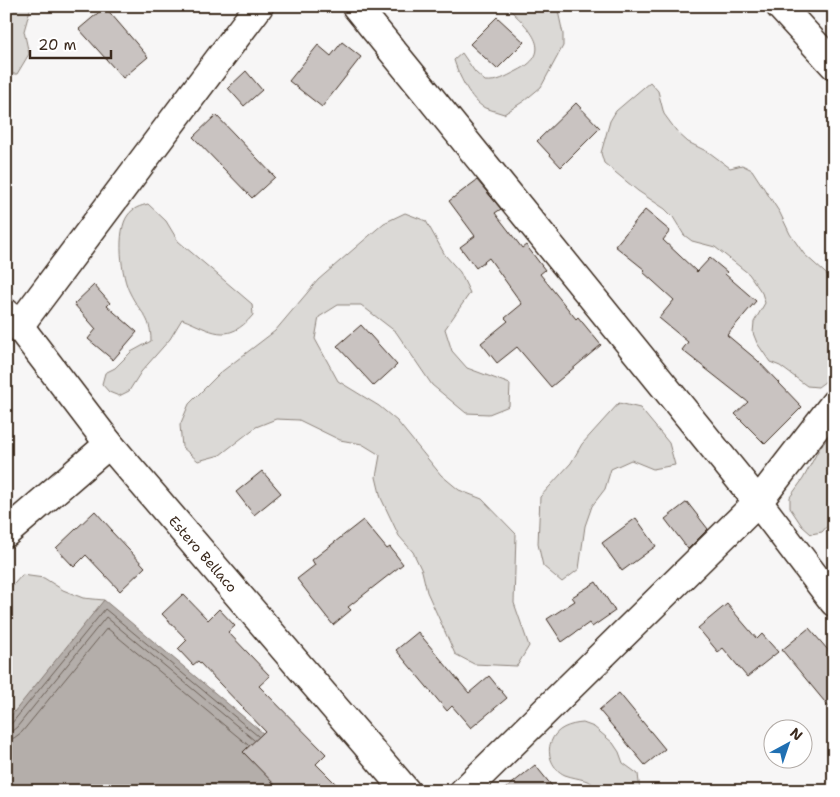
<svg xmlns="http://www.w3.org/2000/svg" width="840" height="797" font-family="'Shantell Sans',sans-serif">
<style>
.green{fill:#dbd9d6;stroke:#8b827a}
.water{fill:#b4aeaa;stroke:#847972}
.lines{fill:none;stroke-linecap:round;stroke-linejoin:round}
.shore{stroke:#6b5f56;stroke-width:1}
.building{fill:#c9c3c1;stroke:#3b2a1e}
.street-casing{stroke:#3b2a1e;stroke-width:31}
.street{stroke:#fff;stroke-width:28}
.labels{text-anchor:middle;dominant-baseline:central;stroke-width:4;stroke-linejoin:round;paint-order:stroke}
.street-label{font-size:14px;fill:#3b2a1e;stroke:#fff}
</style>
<rect width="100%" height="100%" fill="#f7f6f6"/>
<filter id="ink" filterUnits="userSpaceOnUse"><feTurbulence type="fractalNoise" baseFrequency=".02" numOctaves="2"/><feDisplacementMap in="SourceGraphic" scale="10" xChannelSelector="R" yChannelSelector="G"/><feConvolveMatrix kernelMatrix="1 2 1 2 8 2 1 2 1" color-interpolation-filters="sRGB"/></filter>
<g filter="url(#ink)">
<g class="green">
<polygon points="6,6 31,6 24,31 29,54 17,74 6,74"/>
<path d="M506,6H558V11L563,34V46L541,87L524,101L504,114C498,112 491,110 485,108C471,101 458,74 454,60L462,53L475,72L485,81C498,82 505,77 517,71C558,51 526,26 506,6Z"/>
<polygon points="650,82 658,91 664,114 678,133 688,142 710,153 730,168 742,165 752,170 780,213 790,234 804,254 834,281 834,375 818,387 807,386 780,366 770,362 757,343 753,333 754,322 765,303 762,293 749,274 715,247 692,241 684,235 673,217 665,209 638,191 604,163 601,153 610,121 616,111"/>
<path d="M148,204L166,221L178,241L252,304L253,315C227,346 211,330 182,319L170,339L141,372L129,391L119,396L109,392L102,384L105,373L115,368L131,352L151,341C151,315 140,314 130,293C121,277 116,230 128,215C133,208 140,206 148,204Z"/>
<polygon points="405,213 426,221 445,255 460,272 470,293 445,329 452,351 467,368 510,384 509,406 489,414 466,413 432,385 396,332 361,305 338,305 319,317 315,339 338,381 379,406 397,421 441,475 459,490 482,499 516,534 514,603 529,646 517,666 474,664 455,654 427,592 422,571 413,552 399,536 381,498 376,477 380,455 362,444 340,440 299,420 276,419 256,427 220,455 198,461 182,447 180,425 189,404 220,373 275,331 318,280 384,223"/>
<polygon points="619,403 640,408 669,443 675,465 653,469 631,460 611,469 605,489 592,506 585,526 579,569 562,582 543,566 538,544 540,497 571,463 582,444"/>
<polygon points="834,431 834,518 822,532 811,534 802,526 790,508 790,497 803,479 819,449"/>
<polygon points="22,575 44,578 63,590 83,598 104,600 113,646 6,791 6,672 11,664 6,642 6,593"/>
<path d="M583,723L594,727L613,743L619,752L623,763L638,774L640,791H600C591,778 579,780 565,775C553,770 546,754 551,742C556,728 570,724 583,723Z"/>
</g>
<polygon class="water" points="104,600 332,791 6,791 6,722"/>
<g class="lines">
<g class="shore">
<polyline points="6,725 12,723 105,609 258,736"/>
<polyline points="6,731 12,731 17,727 106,617 254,740"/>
<polyline points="6,739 14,738 22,732 107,628 248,745"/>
</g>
</g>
<g class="building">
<polygon points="105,7 148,57 123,78 79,29"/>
<polygon points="497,17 524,42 497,69 470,44"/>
<polygon points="342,42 361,57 322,107 289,81 318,45 331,56"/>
<polygon points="246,71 262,90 244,106 228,88"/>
<polygon points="576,103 600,128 561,167 537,141"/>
<polygon points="216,115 275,177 252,198 193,137"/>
<polygon points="477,180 501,209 495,213 522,248 526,245 545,270 540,274 576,319 578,317 601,345 551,387 517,347 497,363 481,343 508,321 505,318 522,304 489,258 476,268 460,247 475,236 449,201"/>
<polygon points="645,210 670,231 663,240 697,272 710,258 727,272 725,274 756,301 727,335 757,360 802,407 765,444 735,414 748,402 682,350 688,342 659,318 674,300 643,272 645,270 615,246"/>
<polygon points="94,285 110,303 107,306 137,332 113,360 88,339 96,329 74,304"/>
<polygon points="361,325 397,365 374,386 337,346"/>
<polygon points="262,471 281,493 254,515 236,492"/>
<polygon points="687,502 708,529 688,549 665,519"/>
<polygon points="95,511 112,530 111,531 145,567 120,591 86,555 74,567 56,548"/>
<polygon points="636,518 656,546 622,571 602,543"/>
<polygon points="363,520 387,549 390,547 403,564 348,607 351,610 333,625 297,579 315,565 312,560"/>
<polygon points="596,582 615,611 592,627 589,623 562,642 547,619 575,601 572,597"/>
<polygon points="183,594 208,620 219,609 235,626 228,632 270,676 259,686 326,754 316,764 343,791 281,791 243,752 265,731 198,661 193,665 178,649 187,640 162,614"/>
<polygon points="727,604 757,639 762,634 778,652 747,677 723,648 718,652 698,628"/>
<polygon points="809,628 834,657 834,713 782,650"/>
<polygon points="418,632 469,693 489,676 507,698 471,728 452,706 447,711 396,650"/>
<polygon points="619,693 665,749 645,765 599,710"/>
<polygon points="535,765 556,791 503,791"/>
</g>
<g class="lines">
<g class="street-casing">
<g id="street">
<polyline points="356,6 758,502 834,602"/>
<polyline points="780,6 834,65"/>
<polyline points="6,313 19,326 109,444 406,791"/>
<polyline points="19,326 259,6"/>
<polyline points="6,533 109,444"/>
<polyline points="464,791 758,502 834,404"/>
</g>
</g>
<use href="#street" class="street"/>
</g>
</g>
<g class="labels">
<g class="street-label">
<text transform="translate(203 554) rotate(49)">Estero Bellaco</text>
</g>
</g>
<rect width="840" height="797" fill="none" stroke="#fff" stroke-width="25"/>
<rect x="12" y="12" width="815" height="772" fill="none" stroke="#3b2a1e" stroke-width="2" filter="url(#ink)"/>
<g transform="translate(788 744) rotate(40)"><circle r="24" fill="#ffffff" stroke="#b1aaa5"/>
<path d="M0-4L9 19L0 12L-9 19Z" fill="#1f6fb2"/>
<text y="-8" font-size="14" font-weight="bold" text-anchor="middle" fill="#3b2a1e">N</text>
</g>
<path d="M30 50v8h81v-8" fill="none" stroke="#3b2a1e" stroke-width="2.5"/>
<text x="38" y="50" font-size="15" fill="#3b2a1e" stroke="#ffffff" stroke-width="4" paint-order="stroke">20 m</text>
</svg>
